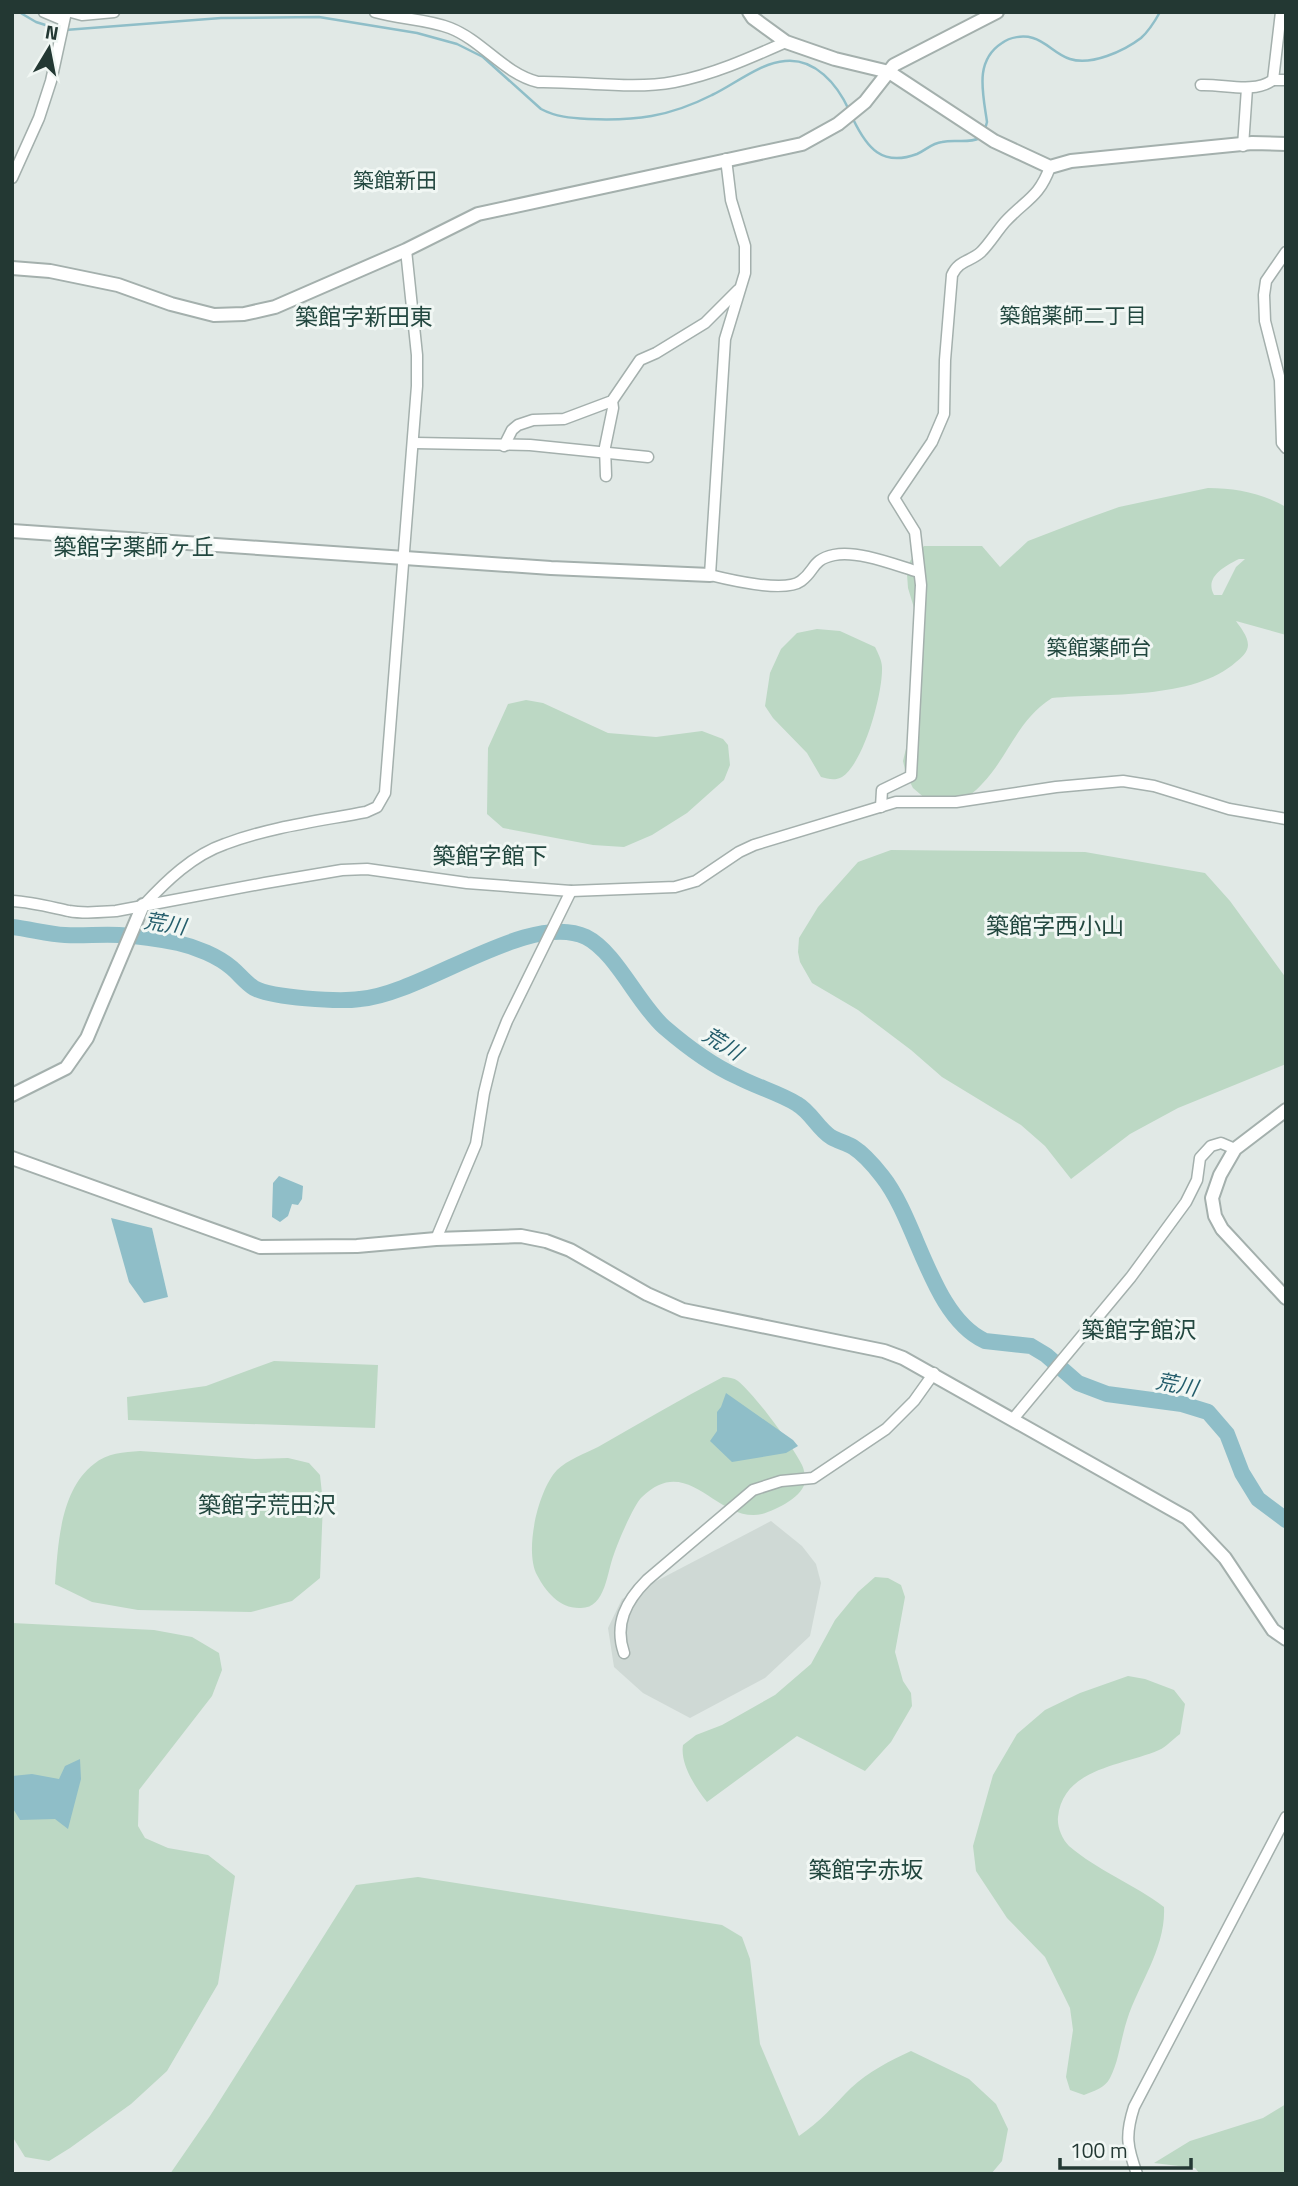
<svg xmlns="http://www.w3.org/2000/svg" width="1298" height="2186" font-family="'Titillium Web','Noto Sans JP',sans-serif">
<style>
.built{fill:#cfd9d5}
.green{fill:#bcd8c4;fill-rule:evenodd}
.water{fill:#8fbec8}
.lines{fill:none;stroke-linecap:round;stroke-linejoin:round}
.stream{stroke:#8fbec8;stroke-width:2.5}
.river{stroke:#8fbec8;stroke-width:16}
.minor-casing{stroke:#a4b0ad;stroke-width:13}
.tertiary-casing{stroke:#a4b0ad;stroke-width:16}
.minor{stroke:#fff;stroke-width:10}
.tertiary{stroke:#fff;stroke-width:12}
.labels{text-anchor:middle;dominant-baseline:central;stroke-width:6;stroke-linejoin:round;paint-order:stroke}
.neighbourhood-label{font-size:21px;fill:#22473f;stroke:#f1f7f4}
.water-label{font-size:21px;font-style:italic;fill:#255e6c;stroke:#f1f7f4}
.quarter-label{font-size:23px;fill:#22473f;stroke:#f1f7f4}
</style>
<rect width="100%" height="100%" fill="#e1e9e6"/>
<polygon class="built" points="771,1521 802,1546 816,1564 821,1583 810,1636 765,1678 690,1718 643,1693 614,1667 608,1628 622,1599"/>
<g class="green">
<path d="M1208,488C1236,488 1261,493 1286,507V635L1236,621C1240,627 1248,636 1248,645C1248,652 1241,658 1236,662C1194,700 1105,693 1052,698C1017,720 1009,756 982,784C976,791 968,796 961,802L927,800L913,788L906,774L903,761L920,691L924,641L908,588L907,574L910,561L924,546H982L1000,567L1028,541L1080,521L1119,507ZM1239,559H1245L1236,567L1222,595H1214C1204,577 1225,566 1239,559Z"/>
<path d="M817,629L840,631L875,647C878,653 882,661 882,667C883,693 864,763 842,777C835,781 828,779 821,777L807,753L773,718L765,706L770,673L781,649L797,633Z"/>
<polygon points="526,700 543,703 608,733 656,737 702,731 723,739 728,745 730,765 724,780 687,813 652,835 624,847 593,845 503,828 487,814 488,748 508,704"/>
<polygon points="891,850 1085,852 1205,873 1230,901 1286,978 1286,1064 1178,1108 1130,1134 1071,1179 1045,1146 1021,1125 942,1077 911,1050 858,1010 812,983 800,962 798,952 799,938 818,907 858,862"/>
<polygon points="274,1361 378,1365 375,1428 128,1420 127,1397 206,1386"/>
<path d="M723,1377C728,1377 734,1378 738,1381C755,1395 792,1445 802,1465C804,1469 805,1475 805,1480C805,1496 776,1510 762,1514C717,1524 689,1451 642,1497C634,1504 618,1542 614,1554C607,1571 606,1608 581,1608C560,1609 546,1592 537,1575C524,1551 538,1490 557,1470C567,1460 586,1453 598,1447C640,1423 681,1399 723,1377Z"/>
<path d="M140,1451L255,1459L288,1458L309,1463L320,1475L323,1503L320,1578L292,1601L251,1612L138,1610L92,1602L55,1584C58,1545 60,1490 94,1464C107,1453 124,1452 140,1451Z"/>
<path d="M875,1577L888,1578L901,1585L905,1597L895,1652L903,1681L911,1693L912,1706L891,1742L865,1771L797,1736L707,1802C695,1787 680,1764 683,1745L696,1735L722,1725L775,1695L811,1664L835,1620L858,1592Z"/>
<polygon points="12,1623 154,1630 192,1637 219,1653 222,1670 212,1696 139,1790 138,1826 145,1838 168,1848 208,1855 235,1876 218,1984 167,2071 131,2104 70,2148 49,2161 25,2157 12,2136"/>
<path d="M1128,1676L1145,1679L1174,1690L1185,1704L1180,1734C1173,1739 1166,1747 1159,1750C1122,1766 1063,1768 1058,1817C1057,1827 1062,1839 1069,1846C1098,1871 1134,1884 1164,1907C1166,1948 1139,1983 1127,2020C1121,2038 1119,2061 1110,2078C1105,2088 1094,2091 1084,2095L1070,2090L1066,2077L1073,2030L1070,2008L1045,1957L1007,1918L976,1871L973,1846L993,1775L1017,1734L1045,1710L1080,1693Z"/>
<path d="M418,1877L722,1925L742,1937L750,1959L760,2044L799,2136C820,2122 834,2105 851,2088C869,2071 890,2061 911,2051L969,2079L996,2104L1008,2129L1002,2161L991,2174H170L210,2116L356,1885Z"/>
<polygon points="1286,2104 1286,2174 1200,2174 1195,2168 1154,2163 1190,2141 1263,2118"/>
</g>
<g class="water">
<polygon points="279,1176 303,1186 302,1199 298,1205 292,1204 288,1216 280,1222 272,1217 273,1183"/>
<polygon points="111,1218 152,1228 168,1297 144,1303 129,1282"/>
<polygon points="726,1393 793,1440 798,1446 786,1453 732,1462 710,1441 717,1431 717,1412 721,1407"/>
<polygon points="80,1759 81,1779 68,1829 55,1819 20,1820 12,1807 12,1776 32,1774 59,1779 65,1766"/>
</g>
<g class="lines">
<g class="stream">
<polyline points="19,12 36,22 58,29"/>
<path d="M65,30L221,18L319,17L417,33L457,44L483,57L541,109C556,117 571,118 588,119C635,121 669,117 712,95C735,84 760,63 785,61C815,58 837,84 849,110"/>
<path d="M853,119C867,148 882,167 917,154C926,150 932,143 942,142C956,139 967,144 980,138"/>
<path d="M985,129L987,122C983,93 974,61 1002,43C1010,37 1023,35 1033,38C1047,42 1056,55 1070,59C1091,66 1124,51 1141,38C1149,31 1155,21 1160,12"/>
</g>
<path class="river" d="M12,927C30,929 48,934 65,935C83,936 101,934 119,935C138,936 159,939 178,943C196,947 218,956 232,968C239,974 246,983 254,988C272,998 339,1002 360,999C423,994 529,910 586,937C616,952 638,1004 664,1027C686,1046 711,1065 738,1077C757,1087 779,1093 797,1104C811,1112 818,1129 831,1137C838,1141 846,1143 853,1147C864,1154 875,1167 882,1176C918,1221 931,1316 985,1341L1031,1346L1046,1355L1078,1383L1107,1394L1182,1404L1208,1412L1227,1434L1242,1473L1258,1499L1286,1520"/>
<g class="minor-casing">
<g id="minor">
<polyline points="44,12 63,20"/>
<polyline points="71,12 82,15 114,12"/>
<path d="M375,12C399,19 426,19 450,28C483,41 503,73 538,82C580,81 633,90 674,82C712,75 750,58 786,42"/>
<polyline points="1273,80 1286,80"/>
<path d="M1201,85C1225,84 1253,94 1273,80L1281,12"/>
<polyline points="1243,146 1247,88"/>
<path d="M726,159L731,200L745,246V273L725,339L710,575C730,580 785,593 801,581C816,570 811,560 834,555C858,550 895,565 919,572"/>
<polyline points="12,178 39,118 51,81 66,12"/>
<polyline points="1286,252 1266,281 1264,295 1265,321 1280,380 1282,443 1286,448"/>
<polyline points="415,443 530,445 648,457"/>
<polyline points="504,446 512,430 518,425 533,420 564,419 612,401 640,360 656,353 705,323 738,290"/>
<polyline points="606,476 605,447 613,408 612,401"/>
<path d="M881,807L882,790L911,776L921,585L915,532L894,498L932,442L944,414L945,360L952,275C959,260 970,262 981,252C990,243 997,231 1005,222C1025,200 1039,198 1050,167"/>
<path d="M12,901C32,902 50,907 69,911C85,914 100,912 116,911L265,883L342,870L367,869L467,883L571,891L675,887L696,881L739,852L754,845L896,802H956L1056,787L1123,781L1154,786L1229,809L1286,819"/>
<path d="M144,905C166,881 193,855 225,844C270,827 319,821 366,812L377,807L385,793L417,386V355L406,250"/>
<polyline points="436,1239 476,1144 484,1093 493,1056 507,1021 571,891"/>
<polyline points="1013,1419 1131,1277 1186,1202 1197,1180 1200,1158 1211,1146 1221,1143 1235,1149"/>
<path d="M624,1653C614,1624 626,1601 647,1580L753,1490L781,1481L813,1478L886,1429L914,1401L934,1373"/>
<path d="M1137,2174C1127,2147 1125,2135 1134,2107L1286,1817"/>
</g>
</g>
<g class="tertiary-casing">
<g id="tertiary">
<polyline points="749,12 753,18 786,42 835,59 889,72 994,141 1050,167 1071,161 1252,143 1286,144"/>
<polyline points="12,268 50,271 118,285 171,304 214,315 244,314 275,307 406,250 478,214 802,144 838,124 865,102 894,65 997,12"/>
<polyline points="12,531 551,568 710,575"/>
<polyline points="12,1095 66,1068 87,1038 143,905"/>
<polyline points="1286,1110 1235,1149 1220,1175 1212,1198 1215,1216 1222,1229 1286,1298"/>
<polyline points="12,1158 260,1247 357,1246 436,1239 521,1236 546,1241 570,1250 647,1294 683,1310 884,1351 903,1358 1187,1518 1225,1558 1273,1630 1286,1639"/>
</g>
</g>
<use href="#minor" class="minor"/>
<use href="#tertiary" class="tertiary"/>
</g>
<g class="labels">
<g class="neighbourhood-label">
<text x="395" y="180">築館新田</text>
<text x="1073" y="315">築館薬師二丁目</text>
<text x="1099" y="647">築館薬師台</text>
</g>
<g class="water-label">
<text transform="translate(165 923) rotate(9)">荒川</text>
<text transform="translate(723 1043) rotate(32)">荒川</text>
<text transform="translate(1177 1384) rotate(11)">荒川</text>
</g>
<g class="quarter-label">
<text x="364" y="316">築館字新田東</text>
<text x="134" y="546">築館字薬師ヶ丘</text>
<text x="490" y="855">築館字館下</text>
<text x="1055" y="925">築館字西小山</text>
<text x="1139" y="1329">築館字館沢</text>
<text x="267" y="1504">築館字荒田沢</text>
<text x="866" y="1869">築館字赤坂</text>
</g>
</g>
<rect width="1298" height="2186" fill="none" stroke="#233833" stroke-width="28"/>
<g transform="translate(49 49) rotate(10)" stroke="#f1f7f4" stroke-width="5" paint-order="stroke">
<path d="M0-5L12 26L0 18L-12 26Z" fill="#233833"/>
<text y="-10" font-size="19" font-weight="bold" text-anchor="middle" fill="#233833">N</text>
</g>
<path d="M1060 2158v10h131v-10" fill="none" stroke="#233833" stroke-width="3.5"/>
<text x="1070" y="2158" font-size="21" fill="#233833" stroke="#f1f7f4" stroke-width="5" paint-order="stroke">100 m</text>
</svg>
